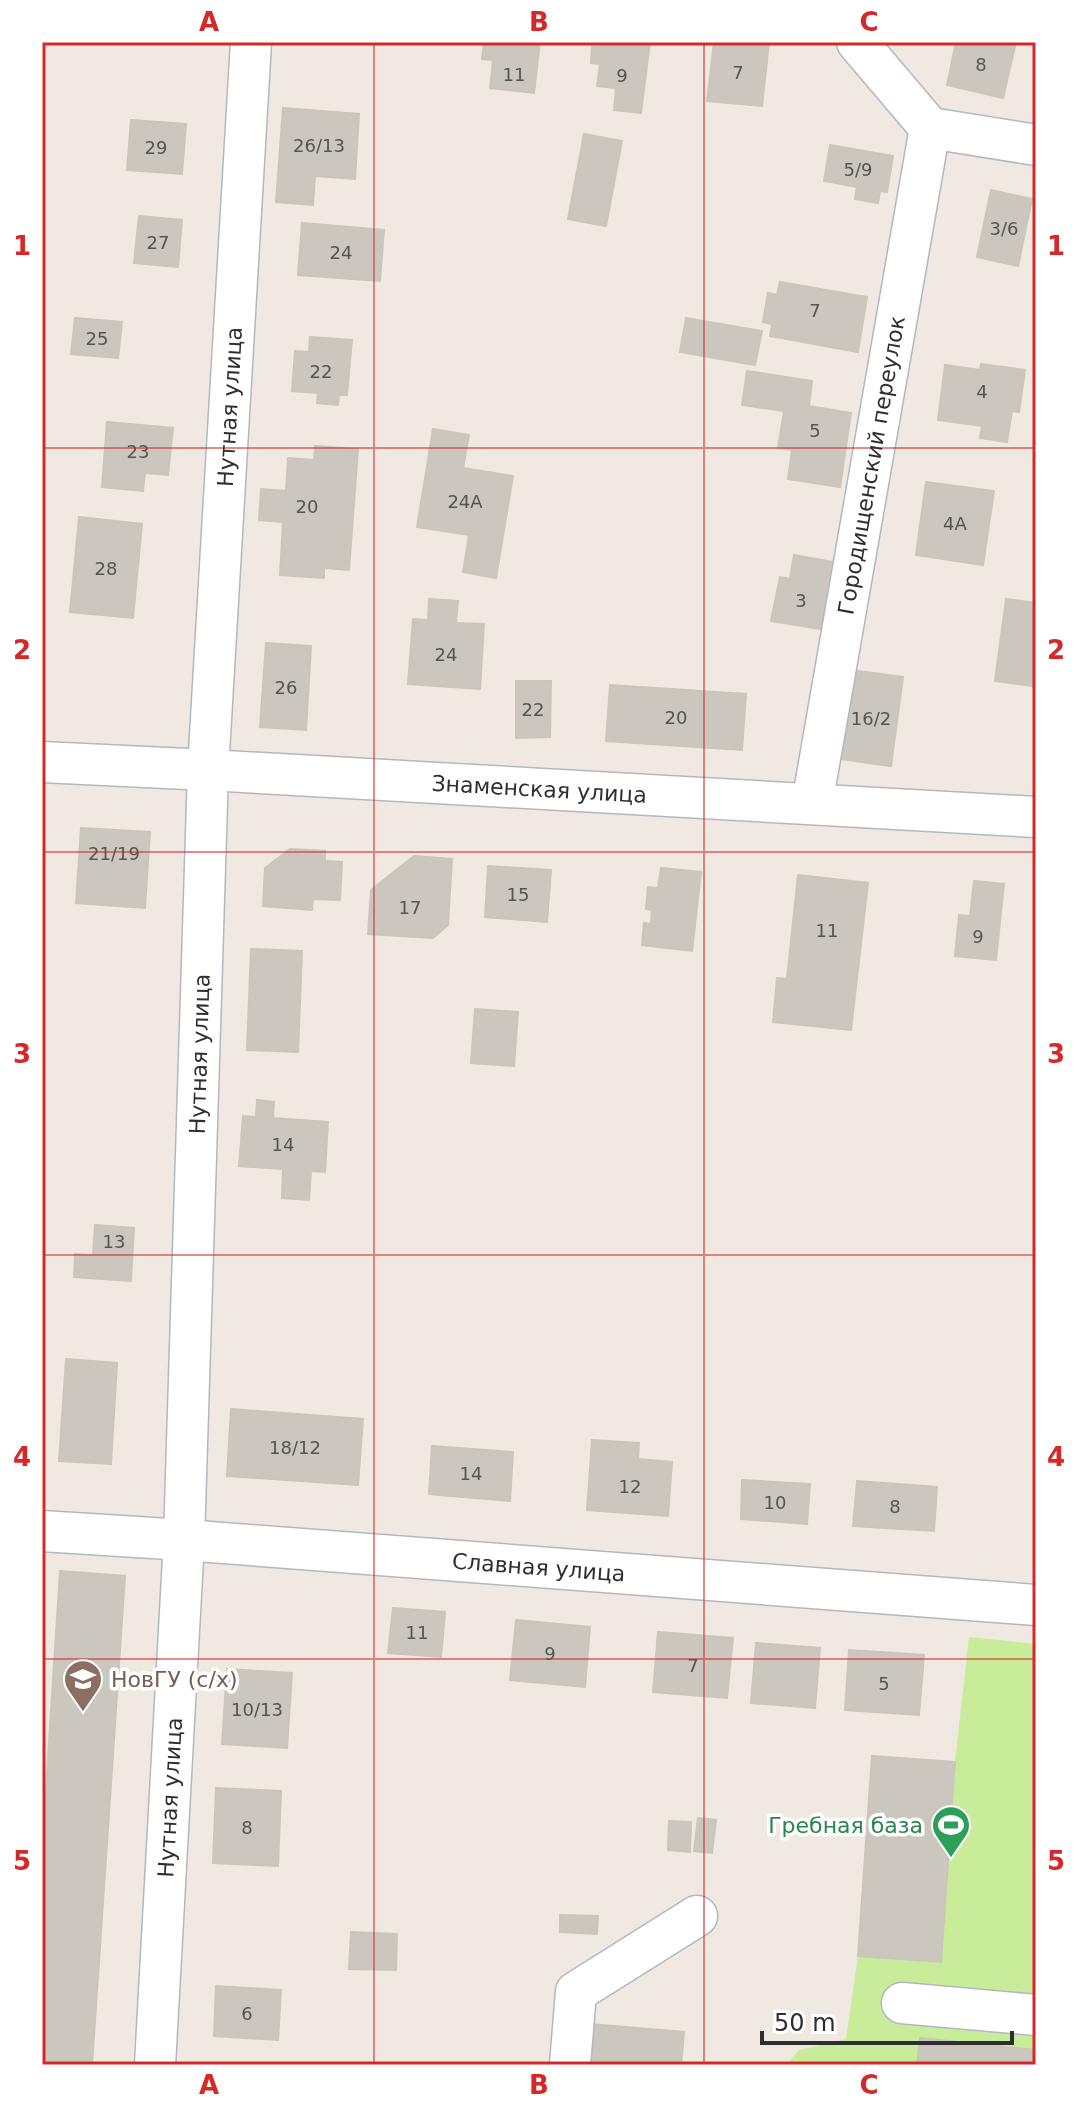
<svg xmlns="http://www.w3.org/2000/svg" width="1078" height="2107" font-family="'DejaVu Sans',sans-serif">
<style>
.pitch{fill:#c9ec9a}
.building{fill:#cbc7bf;stroke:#cbc5ba;stroke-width:2}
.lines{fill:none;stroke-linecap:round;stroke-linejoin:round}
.minor-casing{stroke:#b4b7c1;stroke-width:43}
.minor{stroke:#fff;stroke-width:40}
.grid{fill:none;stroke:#d62828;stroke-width:2;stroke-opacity:0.55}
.labels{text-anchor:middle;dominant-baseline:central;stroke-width:7;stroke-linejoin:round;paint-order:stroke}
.number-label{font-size:18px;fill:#555452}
.street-label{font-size:22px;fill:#2e2e2e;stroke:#fff}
.education-label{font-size:22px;fill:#785e54;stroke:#fff;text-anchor:start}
.leisure-label{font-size:22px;fill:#27864d;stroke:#fff;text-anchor:end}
.neatline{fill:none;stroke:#d62828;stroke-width:3}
.grid-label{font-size:26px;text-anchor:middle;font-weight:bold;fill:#d62828}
</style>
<rect width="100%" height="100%" fill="#efe9e1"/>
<polygon class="pitch" points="969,1637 1036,1644 1036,2065 786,2065 799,2050 846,2039 858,1956 872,1756 955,1762"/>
<g class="building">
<polygon points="484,42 540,42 534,93 490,88 493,60 482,59"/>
<polygon points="602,42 650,42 641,113 614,110 616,88 597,86 600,64 591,63 592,46 601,47"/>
<polygon points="714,42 769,42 762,106 707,101"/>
<polygon points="956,42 1016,42 1003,98 947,85"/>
<polygon points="283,108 359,114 355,179 315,176 313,205 276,202"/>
<polygon points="131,120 186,124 182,174 127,170"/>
<polygon points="584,134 622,141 606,226 568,219"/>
<polygon points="830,145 893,156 887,192 880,191 878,203 855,199 857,187 824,181"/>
<polygon points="991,190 1032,199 1018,266 977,257"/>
<polygon points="139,216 182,220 178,267 134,263"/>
<polygon points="302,223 384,230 380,281 298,275"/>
<polygon points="780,282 867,297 858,352 770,336 772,324 763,322 768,293 777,295"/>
<polygon points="75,318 122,322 118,358 71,354"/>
<polygon points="686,318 762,331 755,365 680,352"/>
<polygon points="310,337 352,340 347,395 339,395 338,405 317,403 318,393 292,391 295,351 309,352"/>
<polygon points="981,364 1025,370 1019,412 1012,411 1007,442 980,438 982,426 938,420 945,365 980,370"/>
<polygon points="747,371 812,381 809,406 851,413 840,487 788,479 792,450 778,448 784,411 742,405"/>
<polygon points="107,422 173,428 168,475 145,473 143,491 102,487"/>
<polygon points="433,429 469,435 463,468 513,476 496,578 463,572 469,535 417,527"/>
<polygon points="315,446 358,449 349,570 324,568 324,578 280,575 283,522 259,520 261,489 286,491 288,458 314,460"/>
<polygon points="926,482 994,491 983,565 916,555"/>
<polygon points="79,517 142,524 133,618 70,612"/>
<polygon points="794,555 833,562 821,629 771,621 780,577 790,579"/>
<polygon points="429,599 458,601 456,623 484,624 480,689 408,684 413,619 428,620"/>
<polygon points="1006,599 1036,603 1034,686 995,681"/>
<polygon points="266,643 311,646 306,730 260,727"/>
<polygon points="851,670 903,677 891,766 840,759"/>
<polygon points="516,681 551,681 550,737 516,738"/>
<polygon points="610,685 746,694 742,750 606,741"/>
<polygon points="81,828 150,832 145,908 76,903"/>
<polygon points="290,849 325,851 325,861 342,862 340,900 313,899 312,910 263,906 265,868"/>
<polygon points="414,856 452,859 448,925 433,938 368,934 371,890"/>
<polygon points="488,866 551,870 547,922 485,917"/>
<polygon points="661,868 701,872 692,951 642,945 644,923 651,924 652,910 646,909 648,887 658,888"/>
<polygon points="798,875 868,883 851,1030 773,1022 777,978 787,979"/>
<polygon points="974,881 1004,884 996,960 955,956 959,915 970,916"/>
<polygon points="251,949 302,951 298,1052 247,1050"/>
<polygon points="475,1009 518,1012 514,1066 471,1063"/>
<polygon points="257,1100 274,1102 273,1118 328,1122 325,1172 311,1171 309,1200 282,1198 283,1169 239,1166 243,1116 256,1117"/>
<polygon points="95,1225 134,1228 131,1281 74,1277 75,1254 93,1255"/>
<polygon points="66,1359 117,1363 111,1464 59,1461"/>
<polygon points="231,1409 363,1419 358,1485 227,1476"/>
<polygon points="592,1440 639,1443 638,1459 672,1462 668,1516 587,1510"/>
<polygon points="432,1446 513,1452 510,1501 429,1494"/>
<polygon points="742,1480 810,1484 807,1524 741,1519"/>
<polygon points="857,1481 937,1487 934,1531 853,1526"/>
<polygon points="60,1571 125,1576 92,2065 42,2065 42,1851"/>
<polygon points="393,1608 445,1612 441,1657 388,1653"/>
<polygon points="516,1620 590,1627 585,1687 510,1680"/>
<polygon points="658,1632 733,1638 727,1698 653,1692"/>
<polygon points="756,1643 820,1648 815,1708 751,1703"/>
<polygon points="849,1650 924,1655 919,1715 845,1710"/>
<polygon points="227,1669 292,1673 287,1748 222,1744"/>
<polygon points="872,1756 955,1762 941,1962 858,1956"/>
<polygon points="216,1788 281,1791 278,1866 213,1863"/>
<polygon points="698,1818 716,1820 712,1853 694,1851"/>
<polygon points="669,1821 691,1822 690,1852 668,1850"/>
<polygon points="560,1915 598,1916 597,1934 560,1932"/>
<polygon points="351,1932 397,1934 396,1970 349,1969"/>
<polygon points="216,1986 281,1990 278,2040 214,2036"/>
<polygon points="590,2024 684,2032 681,2065 586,2065"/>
<polygon points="920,2038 1036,2050 1036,2065 917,2065"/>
</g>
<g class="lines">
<g class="minor-casing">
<g id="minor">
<polyline points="857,42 930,128 1036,145"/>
<path id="s1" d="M42,762L208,770L1036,817"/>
<path id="s2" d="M812,804L930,128"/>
<path id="s3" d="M42,1531L184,1540L1036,1605"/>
<polyline points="902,2003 1036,2015"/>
<path id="s4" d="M155,2065L184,1540L208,770L251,42"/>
<polyline points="570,2065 576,1992 697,1916"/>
</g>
</g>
<use href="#minor" class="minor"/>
</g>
<path class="grid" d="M374,42V2065M704,42V2065M42,448H1036M42,852H1036M42,1255H1036M42,1659H1036"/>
<defs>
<g id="university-pin" transform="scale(2)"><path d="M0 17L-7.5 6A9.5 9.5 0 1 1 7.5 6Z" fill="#8d6e63" stroke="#fff"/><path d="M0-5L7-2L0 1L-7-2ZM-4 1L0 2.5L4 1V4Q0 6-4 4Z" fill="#fff"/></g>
<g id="stadium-pin" transform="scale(2)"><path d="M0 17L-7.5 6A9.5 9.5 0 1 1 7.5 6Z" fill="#2e9e5b" stroke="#fff"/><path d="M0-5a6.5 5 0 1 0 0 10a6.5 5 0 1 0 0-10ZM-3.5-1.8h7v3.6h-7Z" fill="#fff"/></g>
</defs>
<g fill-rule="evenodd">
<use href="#university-pin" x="83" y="1679"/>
<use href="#stadium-pin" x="951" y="1825"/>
</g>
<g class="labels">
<g class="number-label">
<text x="981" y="64">8</text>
<text x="738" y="72">7</text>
<text x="514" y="74">11</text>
<text x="622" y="75">9</text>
<text x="319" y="145">26/13</text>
<text x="156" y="147">29</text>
<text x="858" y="169">5/9</text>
<text x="1004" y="228">3/6</text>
<text x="158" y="242">27</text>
<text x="341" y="252">24</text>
<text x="815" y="310">7</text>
<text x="97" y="338">25</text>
<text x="321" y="371">22</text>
<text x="982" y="391">4</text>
<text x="815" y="430">5</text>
<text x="138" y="451">23</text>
<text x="465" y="501">24А</text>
<text x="307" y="506">20</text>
<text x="955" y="523">4А</text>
<text x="106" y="568">28</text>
<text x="801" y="600">3</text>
<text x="446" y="654">24</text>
<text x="286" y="687">26</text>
<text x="533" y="709">22</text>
<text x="676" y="717">20</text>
<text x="871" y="718">16/2</text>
<text x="114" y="853">21/19</text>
<text x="518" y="894">15</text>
<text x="410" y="907">17</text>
<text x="827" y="930">11</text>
<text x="978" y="936">9</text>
<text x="283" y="1144">14</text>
<text x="114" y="1241">13</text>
<text x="295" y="1447">18/12</text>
<text x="471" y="1473">14</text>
<text x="630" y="1486">12</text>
<text x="775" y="1502">10</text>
<text x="895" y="1506">8</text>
<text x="417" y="1632">11</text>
<text x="550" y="1653">9</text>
<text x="693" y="1665">7</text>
<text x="884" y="1683">5</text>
<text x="257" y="1709">10/13</text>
<text x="247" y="1827">8</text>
<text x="247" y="2013">6</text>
</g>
<g class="street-label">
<text stroke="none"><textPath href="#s4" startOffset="1660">Нутная улица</textPath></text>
<text stroke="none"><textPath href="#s2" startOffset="344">Городищенский переулок</textPath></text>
<text stroke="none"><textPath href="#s1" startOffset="498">Знаменская улица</textPath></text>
<text stroke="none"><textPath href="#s4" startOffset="1012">Нутная улица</textPath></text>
<text stroke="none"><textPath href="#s3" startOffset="498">Славная улица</textPath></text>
<text stroke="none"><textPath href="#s4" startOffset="268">Нутная улица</textPath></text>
</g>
<g class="education-label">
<text x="111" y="1679">НовГУ (с/х)</text>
</g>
<g class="leisure-label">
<text x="923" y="1825">Гребная база</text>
</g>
</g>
<rect width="1078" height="2107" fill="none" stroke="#ffffff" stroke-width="88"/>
<path d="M762 2031v12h250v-12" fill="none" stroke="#2e2e2e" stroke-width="4"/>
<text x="774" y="2031" font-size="24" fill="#2e2e2e" stroke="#ffffff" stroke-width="6" paint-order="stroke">50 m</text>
<rect x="44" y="44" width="990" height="2019" class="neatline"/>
<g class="grid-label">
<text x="209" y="31">A</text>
<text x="539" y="31">B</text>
<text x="869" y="31">C</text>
<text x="22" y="255">1</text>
<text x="1056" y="255">1</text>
<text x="22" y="659">2</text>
<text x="1056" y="659">2</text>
<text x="22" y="1063">3</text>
<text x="1056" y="1063">3</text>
<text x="22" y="1466">4</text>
<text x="1056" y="1466">4</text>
<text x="22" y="1870">5</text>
<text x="1056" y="1870">5</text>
<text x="209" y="2094">A</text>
<text x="539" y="2094">B</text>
<text x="869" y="2094">C</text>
</g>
</svg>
